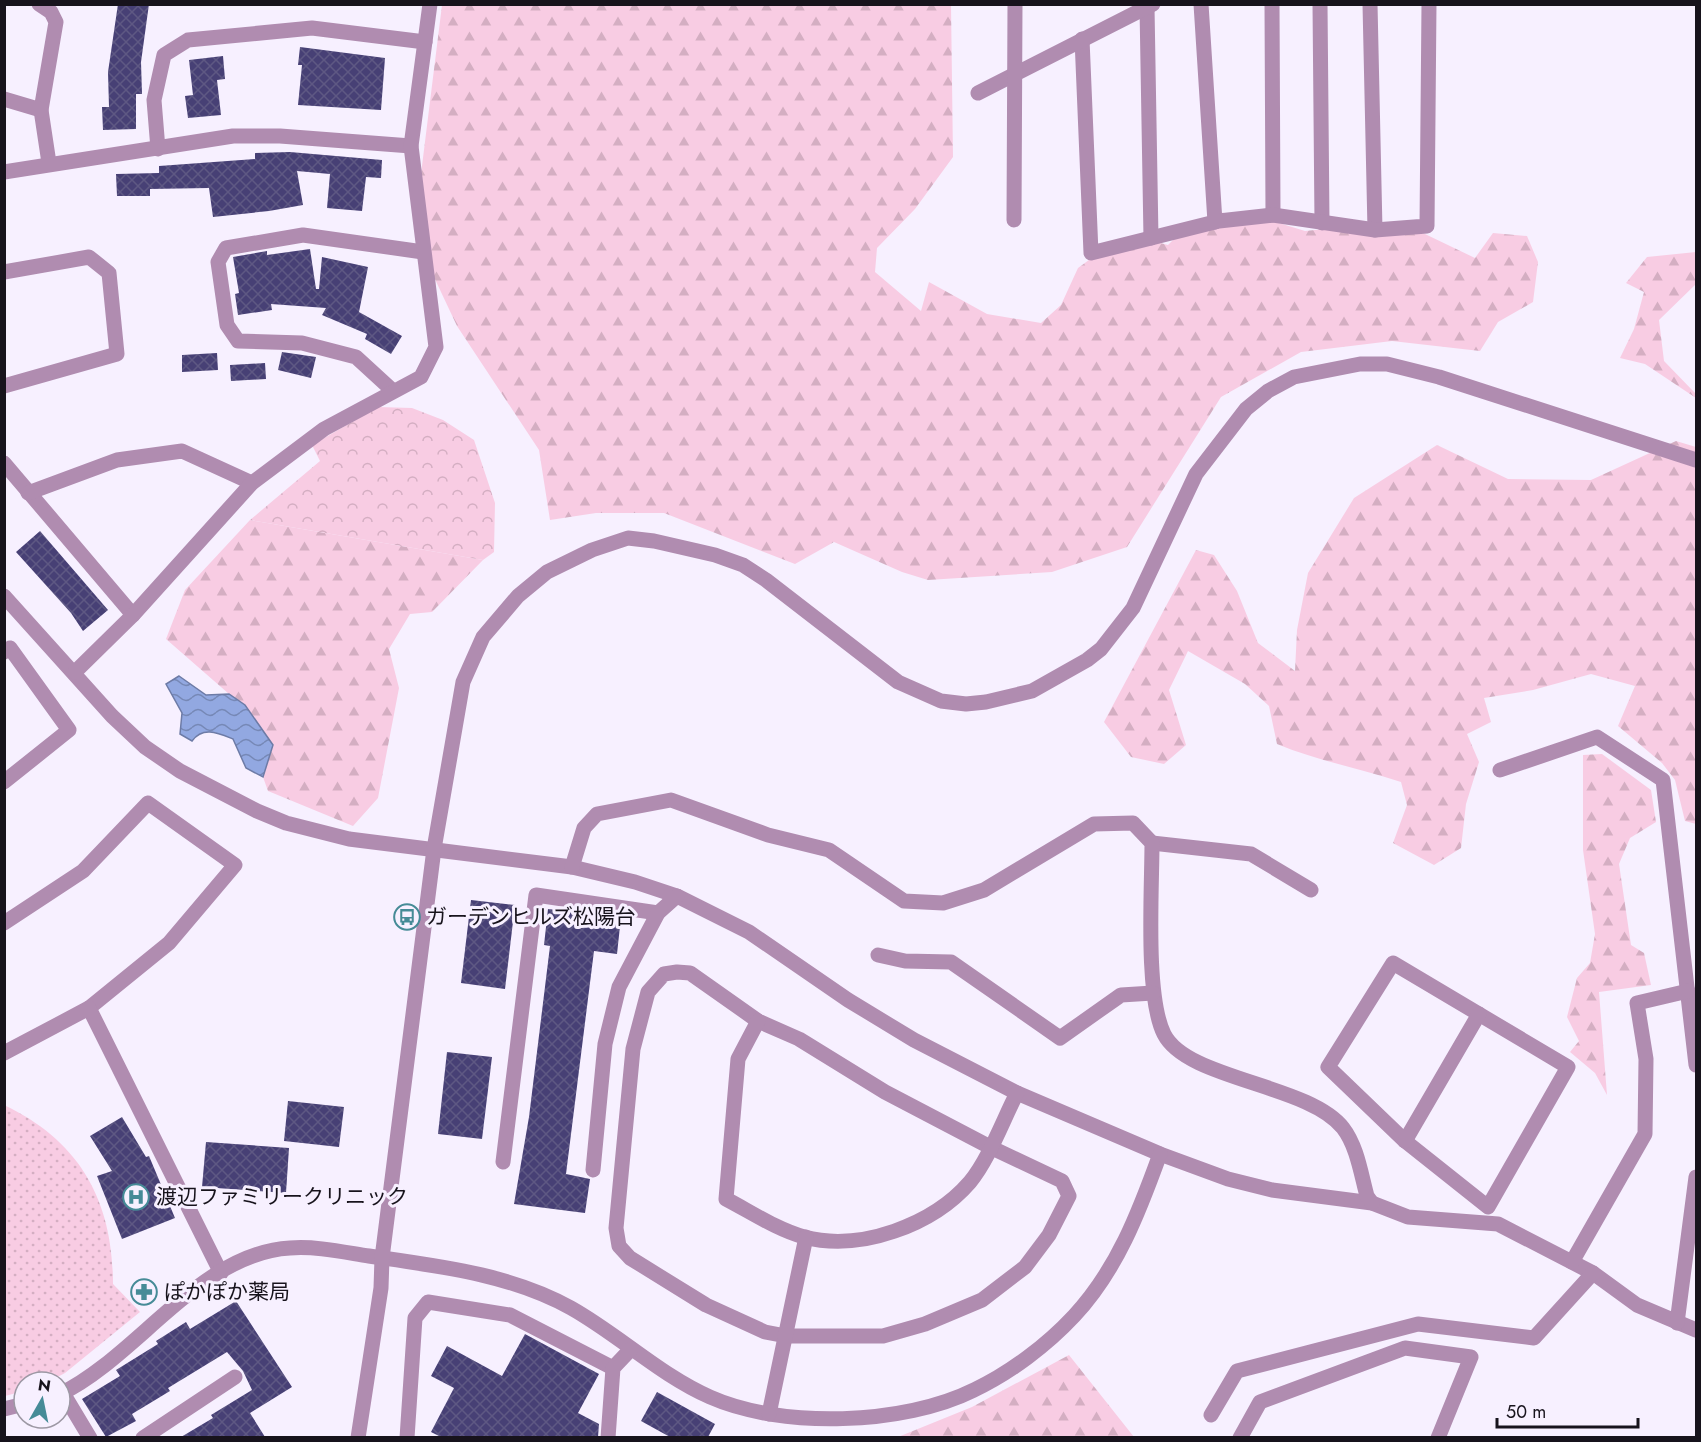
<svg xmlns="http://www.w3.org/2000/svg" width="1701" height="1442" font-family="Jost,'Noto Sans JP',sans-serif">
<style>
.grass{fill:url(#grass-dots)}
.forest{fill:url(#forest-firs)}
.park{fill:url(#park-crowns)}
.water{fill:url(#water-waves);stroke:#6d7ba6;stroke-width:1.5}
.building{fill:url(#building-cross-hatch)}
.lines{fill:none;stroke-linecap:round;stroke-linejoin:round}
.minor{stroke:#b08cb0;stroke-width:15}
.labels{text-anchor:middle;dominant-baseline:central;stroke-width:6;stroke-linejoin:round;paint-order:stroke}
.poi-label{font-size:21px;fill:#17131c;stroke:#f7f0ff;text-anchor:start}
</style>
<defs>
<pattern id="grass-dots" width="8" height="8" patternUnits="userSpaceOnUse" patternTransform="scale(1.5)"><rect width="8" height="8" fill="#f8cce3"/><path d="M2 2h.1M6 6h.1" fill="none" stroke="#d4aec2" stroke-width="1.8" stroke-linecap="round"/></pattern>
<pattern id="forest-firs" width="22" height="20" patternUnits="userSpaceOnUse" patternTransform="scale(1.5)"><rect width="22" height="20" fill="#f8cce3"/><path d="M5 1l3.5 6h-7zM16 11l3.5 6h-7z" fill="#d4aec2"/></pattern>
<pattern id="park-crowns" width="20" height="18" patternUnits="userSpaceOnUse" patternTransform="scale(1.5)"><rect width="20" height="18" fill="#f8cce3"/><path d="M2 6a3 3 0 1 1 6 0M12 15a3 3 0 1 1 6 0" fill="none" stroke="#d4aec2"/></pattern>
<pattern id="water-waves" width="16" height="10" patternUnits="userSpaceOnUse" patternTransform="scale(1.5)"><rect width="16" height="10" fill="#92a8e1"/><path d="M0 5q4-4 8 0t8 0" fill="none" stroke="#7688b6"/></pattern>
<pattern id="building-cross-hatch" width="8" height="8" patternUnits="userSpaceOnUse" patternTransform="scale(1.5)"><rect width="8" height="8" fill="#474075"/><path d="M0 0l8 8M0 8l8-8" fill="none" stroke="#5e5883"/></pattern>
</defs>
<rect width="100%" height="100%" fill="#f7f0ff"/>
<path class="grass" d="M4,1105C80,1141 113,1201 113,1284L140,1312L65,1373L48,1382H24V1391L5,1396Z"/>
<g class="forest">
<polygon points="442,5 951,5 953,157 915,209 877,248 875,272 921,311 929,282 987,314 1041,323 1061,305 1078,268 1104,249 1145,239 1168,245 1186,227 1218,212 1269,220 1305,231 1364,225 1425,234 1475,258 1493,233 1527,236 1538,262 1533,302 1498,322 1480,351 1392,341 1301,352 1221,397 1127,547 1052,572 928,580 902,572 834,542 795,564 664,513 596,513 550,520 539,450 457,326 433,275 419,190"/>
<polygon points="1696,252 1696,284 1659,320 1664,361 1696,394 1696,398 1645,364 1620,358 1634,329 1644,292 1626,283 1647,257"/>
<path d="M1676,441L1696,447V824L1685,821L1675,780L1662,763L1618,726L1635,686L1591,674L1533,690L1484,698L1491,722L1467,734L1479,762L1466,804L1461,848L1434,865L1393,843L1407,805L1401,782C1359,768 1318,761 1277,744L1269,706L1245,684L1188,651L1169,690L1186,745L1164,764L1131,757L1104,722L1196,550L1214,555L1237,591L1258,643L1295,671L1297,630L1308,573L1354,498L1437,445L1508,479L1591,480Z"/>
<polygon points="250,520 483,560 432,612 410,614 389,649 399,688 378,798 353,826 268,791 263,777 273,745 245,705 229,694 166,639 185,590"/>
<polygon points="1602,754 1651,790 1656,822 1630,838 1619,864 1631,945 1644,953 1651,985 1599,992 1607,1095 1595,1073 1570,1052 1579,1041 1567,1017 1577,978 1590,963 1595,934 1583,850 1583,755"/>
<polygon points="1069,1355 1134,1437 898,1437 972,1407"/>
</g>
<polygon class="park" points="378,407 412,408 443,420 474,440 495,503 494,552 483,560 250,520 320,461 312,445"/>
<path class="water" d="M179,676L206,695L229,694L245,705L273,745L263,777L246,768L233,739C218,733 203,726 192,741L180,734L182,713L166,684Z"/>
<g class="building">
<polygon points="118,4 149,4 141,62 142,94 136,94 136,129 103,130 102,107 109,107 108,72"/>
<polygon points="300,47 385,58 381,110 298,105 302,65 298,65"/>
<polygon points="223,56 225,79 217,80 221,115 188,118 185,96 193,95 189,60"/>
<polygon points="290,152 382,160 381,178 366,177 362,211 327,208 330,174 297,171 303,205 269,211 213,217 209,188 150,189 150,196 117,196 116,174 159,173 159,166 255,159 255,153"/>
<polygon points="310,249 316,289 319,289 322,257 368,267 359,312 402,336 391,354 365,339 367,334 322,315 326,308 271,304 272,310 238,315 235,294 239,293 233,257 267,251 267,255"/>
<polygon points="282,352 316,357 311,378 278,370"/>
<polygon points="217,353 218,370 182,372 182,355"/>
<polygon points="265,363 266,379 231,381 230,365"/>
<polygon points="40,531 108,610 83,631 71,613 16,552"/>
<polygon points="471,900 515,905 505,989 461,983"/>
<polygon points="548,909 621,917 617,954 594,951 566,1174 590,1179 585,1213 514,1204 529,1117 550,946 544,945"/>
<polygon points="447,1052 492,1057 482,1139 438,1134"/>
<polygon points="288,1101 344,1107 339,1147 284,1141"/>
<polygon points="122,1117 146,1157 149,1156 175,1218 122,1239 97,1176 112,1171 90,1136"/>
<polygon points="206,1142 289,1148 286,1193 202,1187"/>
<polygon points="147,1280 157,1295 142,1304 132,1290"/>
<polygon points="236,1301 292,1387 250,1413 265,1437 181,1437 213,1418 211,1415 252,1390 243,1371 227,1352 168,1388 170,1391 132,1414 136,1421 106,1437 82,1399 120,1376 116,1370 158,1344 156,1341 186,1322 190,1329"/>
<polygon points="525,1334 599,1374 578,1413 599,1424 598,1437 441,1437 431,1432 454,1388 431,1376 447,1346 502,1376"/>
<polygon points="657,1392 715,1424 708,1437 670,1437 641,1421"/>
</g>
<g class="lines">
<g class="minor">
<polyline points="39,4 51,12 56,22 41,110 49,163"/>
<polyline points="1201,4 1215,222"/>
<polyline points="1272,4 1273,215"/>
<polyline points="1320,4 1322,223"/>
<polyline points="1370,4 1375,230"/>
<polyline points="1147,7 1151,238"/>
<polyline points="1082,39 1091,253 1219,221 1273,215 1375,230 1427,226 1429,4"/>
<polyline points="978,93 1153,4"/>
<polyline points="4,99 41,110"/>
<polyline points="158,149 154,100 164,55 188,40 312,28 425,42"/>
<polyline points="4,172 233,136 280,136 411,146"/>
<polyline points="1014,220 1015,4"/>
<polyline points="4,272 89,257 109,273 117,354 4,386"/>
<polyline points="392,390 356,357 302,343 238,341 227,325 218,262 226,248 303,235 423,252"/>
<polyline points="4,463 133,615"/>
<polyline points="28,493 117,460 182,451 252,483"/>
<polyline points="4,596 112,716 145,747 180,771 257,811 286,823 349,839 572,867 635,882 677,896 749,932 848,1000 914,1040 1017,1093 1160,1154 1228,1179 1272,1190 1372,1203 1408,1217 1498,1224 1593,1273 1637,1305 1696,1330"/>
<polyline points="4,652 10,648 69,730 4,782"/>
<polyline points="75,672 133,615 252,483 324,429 421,377 436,347 411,146 430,4"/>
<polyline points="1500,770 1597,737 1663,780 1696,1065"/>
<polyline points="1152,843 1251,854 1311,890"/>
<path d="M572,867L584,828L597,814L671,800L768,835L829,850L904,901L943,903L984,890L1094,824L1133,823L1152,843C1152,889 1145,996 1164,1034C1187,1080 1309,1084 1343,1128C1357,1146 1361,1174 1367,1196L1372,1203"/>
<polyline points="4,923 83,871 148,803 235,865 169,943 89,1008"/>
<polyline points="878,955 905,961 951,962 1060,1038 1121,995 1153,993"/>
<polygon points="1393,963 1568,1067 1488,1207 1405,1141 1328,1067"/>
<polygon points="677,972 690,973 758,1021 799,1039 885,1092 990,1147 1062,1181 1069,1196 1049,1235 1025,1267 982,1300 925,1324 883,1336 786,1336 765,1332 706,1305 630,1258 619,1246 616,1228 633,1049 648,992 664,974"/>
<path d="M758,1021L738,1059L726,1199C751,1212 776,1229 804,1237C860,1252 933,1225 970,1182C989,1159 1003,1120 1017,1093"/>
<polyline points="4,1053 89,1008 221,1273"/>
<polyline points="1405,1141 1479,1014"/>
<polyline points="503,1162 536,895 658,913"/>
<polyline points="593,1170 605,1044 619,987 658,913 677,896"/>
<polyline points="1572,1262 1645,1134 1646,1059 1637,1003 1688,991"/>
<polyline points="1677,1323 1696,1177"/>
<polyline points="63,1393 90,1438"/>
<path d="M60,1394C137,1357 200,1253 290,1248C316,1246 343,1252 369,1256C438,1266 510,1274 571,1308C619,1335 660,1375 710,1397C782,1429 904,1425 974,1390C1010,1373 1047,1345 1074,1316C1117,1270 1139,1212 1160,1154"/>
<polyline points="4,1409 24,1404"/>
<polyline points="769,1414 806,1237"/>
<polyline points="1211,1415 1237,1371 1418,1324 1534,1338 1593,1273"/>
<polyline points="143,1438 235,1377"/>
<polyline points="358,1438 381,1288 382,1258 434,849 463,682 483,637 518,596 547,572 592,550 628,538 654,541 715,555 743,565 766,580 898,682 941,701 966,704 986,702 1032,691 1087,660 1101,649 1133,608 1196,474 1246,409 1268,391 1294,377 1360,364 1387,364 1439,377 1696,460"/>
<polyline points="407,1438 415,1318 428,1302 510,1315 613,1368"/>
<polyline points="608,1438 613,1368 631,1349"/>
<polyline points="1240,1438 1260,1402 1405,1348 1471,1357 1438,1438"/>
</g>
</g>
<defs>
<g id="bus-ring" transform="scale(1.35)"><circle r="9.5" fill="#f7f0ff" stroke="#468b97" stroke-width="1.5"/><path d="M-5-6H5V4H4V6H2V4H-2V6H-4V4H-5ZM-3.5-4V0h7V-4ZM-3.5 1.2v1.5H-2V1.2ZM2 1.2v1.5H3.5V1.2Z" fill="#468b97"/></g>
<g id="hospital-ring" transform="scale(1.35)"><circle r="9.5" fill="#f7f0ff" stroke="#468b97" stroke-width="1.5"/><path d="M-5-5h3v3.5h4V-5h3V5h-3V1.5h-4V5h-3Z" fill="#468b97"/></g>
<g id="pharmacy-ring" transform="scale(1.35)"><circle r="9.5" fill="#f7f0ff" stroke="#468b97" stroke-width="1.5"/><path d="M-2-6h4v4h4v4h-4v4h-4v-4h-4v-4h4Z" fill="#468b97"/></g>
</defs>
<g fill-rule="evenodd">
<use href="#bus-ring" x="407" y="917"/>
<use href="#hospital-ring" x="136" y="1197"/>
<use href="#pharmacy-ring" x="144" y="1292"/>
</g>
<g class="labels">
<g class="poi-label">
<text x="426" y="917">ガーデンヒルズ松陽台</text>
<text x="156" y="1197">渡辺ファミリークリニック</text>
<text x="164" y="1292">ぽかぽか薬局</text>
</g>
</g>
<rect width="1701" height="1442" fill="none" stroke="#17131c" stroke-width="12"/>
<g transform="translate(42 1400) rotate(9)"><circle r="28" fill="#f7f0ff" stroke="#9d98a4" stroke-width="1.5"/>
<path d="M0-4.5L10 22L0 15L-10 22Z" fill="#468b97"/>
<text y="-9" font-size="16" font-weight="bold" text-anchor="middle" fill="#17131c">N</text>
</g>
<path d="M1497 1418v9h141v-9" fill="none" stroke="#17131c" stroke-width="3"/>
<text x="1506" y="1418" font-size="18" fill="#17131c" stroke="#f7f0ff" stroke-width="4.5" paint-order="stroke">50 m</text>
</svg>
